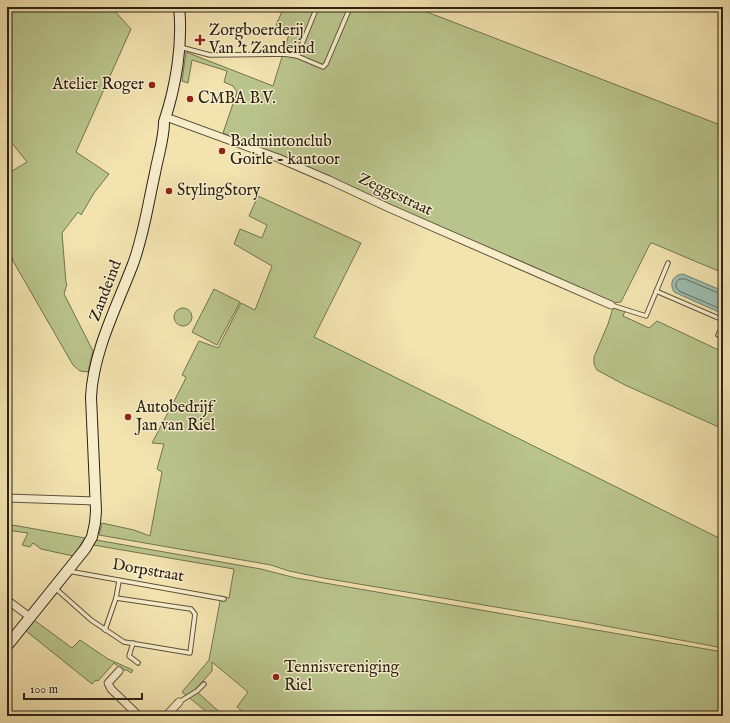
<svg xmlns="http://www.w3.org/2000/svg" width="730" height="723" font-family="'IM FELL English',serif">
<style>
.green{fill:#b9c48c;stroke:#727350}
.water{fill:#9cbdb0;stroke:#6f7f72}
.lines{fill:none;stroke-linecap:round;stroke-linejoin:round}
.shore{stroke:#647062;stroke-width:1}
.stream{stroke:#6f7f72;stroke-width:2.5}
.lane-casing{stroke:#5e523c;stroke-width:5.5}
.street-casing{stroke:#5e523c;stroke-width:9}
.secondary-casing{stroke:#2c2215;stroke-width:12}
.lane{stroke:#f7edcb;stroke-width:3.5}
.street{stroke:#f7edcb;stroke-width:7}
.secondary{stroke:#f7edcb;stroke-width:10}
.poi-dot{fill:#8f2418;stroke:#f7edcb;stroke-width:1.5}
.labels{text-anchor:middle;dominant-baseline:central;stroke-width:3;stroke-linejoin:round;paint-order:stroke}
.poi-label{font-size:16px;fill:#2c2215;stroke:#f7edcb;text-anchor:start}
.street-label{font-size:16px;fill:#2c2215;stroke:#f7edcb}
</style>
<rect width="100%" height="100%" fill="#f2e3af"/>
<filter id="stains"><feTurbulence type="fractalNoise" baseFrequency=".005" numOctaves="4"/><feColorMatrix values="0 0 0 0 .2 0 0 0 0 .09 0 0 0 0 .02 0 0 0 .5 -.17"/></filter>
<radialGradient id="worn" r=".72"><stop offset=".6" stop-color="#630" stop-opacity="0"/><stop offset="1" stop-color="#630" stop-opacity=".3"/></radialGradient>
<g class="green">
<polygon points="7,7 111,7 131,29 76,152 109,174 94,193 81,215 78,212 62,233 66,283 67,284 64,294 93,351 88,372 80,371 73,365 13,261 7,242 7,174 27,162 7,137"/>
<polygon points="284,7 414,7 723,126 723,273 652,243 650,244 621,302 612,303 477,245 330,177 223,133 237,92 233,86 224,82 227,71 192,60 188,83 182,81 186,52 273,86 290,31 276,25"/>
<polygon points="258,196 361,243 314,337 723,540 723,648 579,621 323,578 289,571 271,565 99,535 102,523 134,530 150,536 162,472 157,469 164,444 152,443 184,382 186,377 182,375 199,341 218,348 241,303 255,310 272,266 234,244 240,229 262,238 267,225 249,216"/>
<polygon points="214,289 240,302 217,345 192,332"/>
<polygon points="613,308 625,311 623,316 649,328 657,321 723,352 723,429 625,385 597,370 594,364 594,357 608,324"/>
<circle cx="183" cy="317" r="9"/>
<polygon points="7,524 85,538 73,556 41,549 33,543 30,547 22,545 28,533 7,530"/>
<polygon points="96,540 261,569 296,578 723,652 723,716 248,716 237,707 248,692 212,662 212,671 195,690 224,716 212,716 182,692 209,660 221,596 229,598 234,569 93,545"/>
<polygon points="34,620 72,648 80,640 108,659 133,670 131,673 127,670 122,670 114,663 98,681 96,680 92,684 26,631"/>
</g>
<path class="water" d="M683,274L723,291V314L674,292C669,283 673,275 683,274Z"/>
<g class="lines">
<polyline class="shore" points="723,295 685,279 679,279 676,283 676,287 679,291 723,310"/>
<polyline class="stream" points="722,716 723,715"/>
<g class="lane-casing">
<g id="lane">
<polyline points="180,47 210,55 284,54 297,56 323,67 326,64 349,10 349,7"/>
<polyline points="297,56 317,7"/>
<polyline points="656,291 723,320"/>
<polyline points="611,305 646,316 668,263"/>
<polyline points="718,335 723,325"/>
<polyline points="68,571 224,599"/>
<polyline points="55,588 91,620 124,642 190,653 195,614 191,609 116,598"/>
<polyline points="105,630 116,598 119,581"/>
<polyline points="133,643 129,656 138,663"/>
<polyline points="179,702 197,691 204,684"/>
</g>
</g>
<g class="street-casing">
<g id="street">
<polyline points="166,117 278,158 329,180 389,208 611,305"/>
<polyline points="7,498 96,501"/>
<polyline points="7,600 30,617"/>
<polyline points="119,671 108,683 111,689 139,716"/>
<polyline points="166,716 179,702"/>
</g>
</g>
<g class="secondary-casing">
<path id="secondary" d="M7,646L85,549L92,537L95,523L96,511L91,397C93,352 117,306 133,264C144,234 148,204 155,173C158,156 164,139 164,122C176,86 183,44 179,7"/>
</g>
<use href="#lane" class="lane"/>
<use href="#street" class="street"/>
<use href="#secondary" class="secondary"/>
</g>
<g class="poi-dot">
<path d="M198 34h4v4h4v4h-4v4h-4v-4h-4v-4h4z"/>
<circle cx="152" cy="85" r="4"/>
<circle cx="190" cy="99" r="4"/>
<circle cx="222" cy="151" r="4"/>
<circle cx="169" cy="191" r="4"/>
<circle cx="128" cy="417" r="4"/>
<circle cx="276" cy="677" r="4"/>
</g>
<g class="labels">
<g class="poi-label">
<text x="209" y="31">Zorgboerderij<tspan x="209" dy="18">Van 't Zandeind</tspan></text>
<text x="144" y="85" text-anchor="end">Atelier Roger</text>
<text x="198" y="99">CMBA B.V.</text>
<text x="230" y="142">Badmintonclub<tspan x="230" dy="18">Goirle - kantoor</tspan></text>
<text x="177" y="191">StylingStory</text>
<text x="136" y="408">Autobedrijf<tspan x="136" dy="18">Jan van Riel</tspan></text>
<text x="284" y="668">Tennisvereniging<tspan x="284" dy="18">Riel</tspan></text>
</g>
<g class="street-label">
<text transform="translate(395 195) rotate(25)">Zeggestraat</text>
<text transform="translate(106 291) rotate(-69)">Zandeind</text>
<text transform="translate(148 571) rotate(10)">Dorpstraat</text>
</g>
</g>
<rect width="730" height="723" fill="none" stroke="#f2e3af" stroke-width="24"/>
<rect x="8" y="8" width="714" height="707" fill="none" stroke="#2c2215" stroke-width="2"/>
<rect x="12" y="12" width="706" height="699" fill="none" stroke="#2c2215"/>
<path d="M24 693v6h118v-6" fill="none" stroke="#2c2215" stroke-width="2"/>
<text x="30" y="693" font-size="12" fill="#2c2215" stroke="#f7edcb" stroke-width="3" paint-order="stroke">100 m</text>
<rect width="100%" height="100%" filter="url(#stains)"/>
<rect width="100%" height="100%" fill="url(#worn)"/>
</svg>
